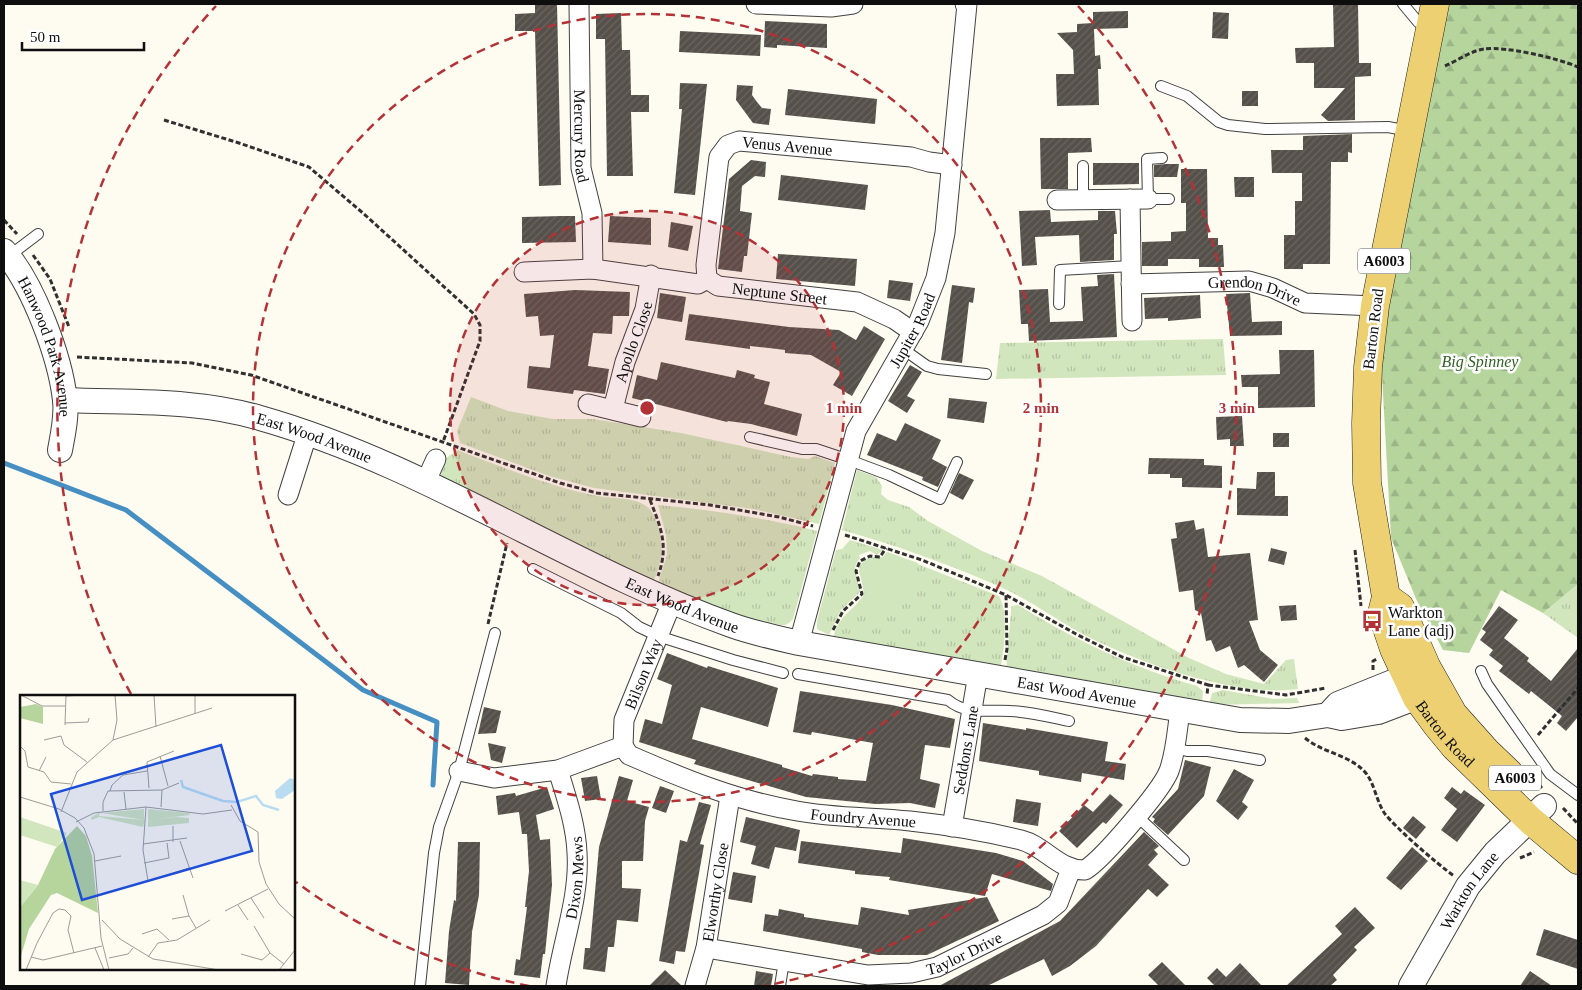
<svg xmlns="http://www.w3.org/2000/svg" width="1582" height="990" font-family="Georgia,serif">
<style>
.grass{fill:url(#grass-tufts)}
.forest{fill:url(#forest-firs)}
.park{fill:#d2e6bd}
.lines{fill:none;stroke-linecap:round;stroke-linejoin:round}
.stream{stroke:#468fc2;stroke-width:5}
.building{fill:url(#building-hatch)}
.service-casing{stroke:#414141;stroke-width:12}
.minor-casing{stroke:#414141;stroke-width:21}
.tertiary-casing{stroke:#414141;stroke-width:26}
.primary-casing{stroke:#1f1f1f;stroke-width:29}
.path{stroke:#303030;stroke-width:3;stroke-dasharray:5 2.5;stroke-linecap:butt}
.service{stroke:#fff;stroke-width:10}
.minor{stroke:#fff;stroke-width:19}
.tertiary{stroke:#fff;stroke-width:24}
.primary{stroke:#edd072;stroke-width:28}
.ring{fill:none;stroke:#b33236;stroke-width:2.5;stroke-dasharray:9 6}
.labels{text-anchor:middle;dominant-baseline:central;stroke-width:5;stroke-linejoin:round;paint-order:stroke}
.shield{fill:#fff;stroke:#565656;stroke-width:1}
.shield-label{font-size:15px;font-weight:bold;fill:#0e0e0e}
.street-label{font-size:16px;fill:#0e0e0e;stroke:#fff}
.park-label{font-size:16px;font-style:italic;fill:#306124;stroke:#fff}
.poi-label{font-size:16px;fill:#0e0e0e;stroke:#fff;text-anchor:start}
.inset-river{fill:none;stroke:#b9dcf1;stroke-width:2.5}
.inset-road{fill:none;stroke:#9e9c96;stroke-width:1}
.view{fill:#1d4ed8;fill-opacity:0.15;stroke:#1d4ed8;stroke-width:2.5}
.inset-edge{fill:none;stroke:#0e0e0e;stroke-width:2.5}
.centre{fill:#b33236;stroke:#fff;stroke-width:2.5}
.ring-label{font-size:15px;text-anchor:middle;font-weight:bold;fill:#b33236;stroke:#fff;stroke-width:5;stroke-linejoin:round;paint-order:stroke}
</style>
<defs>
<pattern id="grass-tufts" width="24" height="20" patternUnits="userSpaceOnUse" patternTransform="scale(1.25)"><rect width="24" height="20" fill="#d2e6bd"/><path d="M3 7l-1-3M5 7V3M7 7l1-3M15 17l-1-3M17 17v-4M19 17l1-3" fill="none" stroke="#b3c4a1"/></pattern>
<pattern id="forest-firs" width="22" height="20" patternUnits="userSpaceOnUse" patternTransform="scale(1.25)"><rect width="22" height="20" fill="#b6d59d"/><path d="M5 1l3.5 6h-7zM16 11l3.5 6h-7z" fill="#9bb686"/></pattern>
<pattern id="building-hatch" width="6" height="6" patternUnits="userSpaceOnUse" patternTransform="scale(1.25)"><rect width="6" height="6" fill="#56504b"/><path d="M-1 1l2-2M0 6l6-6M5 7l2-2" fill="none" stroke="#696561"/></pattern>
</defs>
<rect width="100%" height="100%" fill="#fefbf1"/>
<g class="grass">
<polygon points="1223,339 1226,375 996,379 1000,343"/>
<polygon points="471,397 508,411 553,419 593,419 681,433 791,457 808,459 815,456 835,463 819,524 753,509 594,488 549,476 460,443 457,431"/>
<path d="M457,450C503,467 550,487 598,496C612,499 635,497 646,506C651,509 653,514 655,518C665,542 663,562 652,584L443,480L440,470L442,461Z"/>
<path d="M857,470L876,477L882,486L881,494L888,500L909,507L928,521L982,551L1042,576L1189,658L1226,674L1264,684L1286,660L1294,659L1298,689C1235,698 1132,661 1077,631C1054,618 1033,603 1009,591C955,566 898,546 842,530Z"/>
<path d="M658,505C712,510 765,518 817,531L793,619C786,627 782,626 772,623L770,628L657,586L667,555L666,535Z"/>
<path d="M850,540L883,550L877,555L870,551L859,555L860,558C849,570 860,579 860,592L841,610L829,635L817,629V621L836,550L842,549Z"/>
<path d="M887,552L999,596C1009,612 1004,651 1000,670L833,640C837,616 852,612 864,595L859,566L868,558L884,557Z"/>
<polygon points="1578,584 1578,638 1543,613"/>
<path d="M1018,605C1075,640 1133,668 1197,686L1203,691L1202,702L1006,671L1011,610V606Z"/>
<polygon points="1223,690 1273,699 1297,698 1299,703 1209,705 1212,693"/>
</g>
<polygon class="forest" points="1442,4 1578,4 1578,584 1543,613 1501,590 1469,653 1443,650 1417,601 1391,538 1381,357 1396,233"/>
<path class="park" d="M887,552L918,563C914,574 911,588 905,597C894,615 872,616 858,602C871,592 861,583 859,571L864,560L881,559Z"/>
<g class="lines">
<polyline class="stream" points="4,463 126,510 363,690 437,722 433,785"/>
</g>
<g class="building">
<polygon points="535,4 557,4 561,185 539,186 535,31 515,31 515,14 535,13"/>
<polygon points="1333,4 1358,4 1359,63 1371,63 1371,76 1355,77 1355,120 1328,121 1321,115 1345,88 1314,88 1314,63 1296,63 1295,48 1334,47"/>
<polygon points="1128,11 1128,28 1094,29 1095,56 1100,55 1101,69 1098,69 1099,105 1057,106 1056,74 1074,74 1073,50 1057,33 1077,32 1077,24 1093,23 1093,12"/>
<polygon points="1213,12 1229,13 1228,39 1212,38"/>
<polygon points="621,13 622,50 630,50 631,95 649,95 649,112 631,112 633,176 607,176 605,39 596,39 596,14"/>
<polygon points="765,21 827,24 827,48 777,45 777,48 764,47"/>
<polygon points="680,31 761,35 760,56 679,52"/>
<polygon points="680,83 707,84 695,195 674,193 682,109 679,109"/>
<polygon points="737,85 753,86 752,95 757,102 762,108 771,109 769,125 753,123 736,100"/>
<polygon points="788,89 877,99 875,124 785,115"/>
<rect x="1242" y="91" width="16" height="15"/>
<polygon points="1352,134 1352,153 1348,152 1348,162 1331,162 1330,264 1303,264 1303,269 1284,269 1284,235 1295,235 1295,201 1302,201 1302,173 1272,173 1271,150 1303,150 1303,136"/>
<polygon points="1040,138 1091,138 1092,152 1068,153 1068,189 1041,189"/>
<polygon points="751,160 766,162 765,177 755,176 742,186 740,211 752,213 747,256 744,256 742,272 718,269 729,179"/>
<polygon points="1093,163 1139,163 1139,184 1093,185"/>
<polygon points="1166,164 1179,164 1177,177 1154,177 1154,165"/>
<polygon points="1181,169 1207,169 1208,238 1218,238 1218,245 1223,245 1224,267 1199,267 1199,259 1168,259 1168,266 1142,266 1142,242 1171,241 1171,232 1186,231 1186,203 1181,203"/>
<polygon points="781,175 868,185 865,210 778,200"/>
<polygon points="1234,177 1254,177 1254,197 1235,197"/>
<polygon points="1050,210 1051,222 1098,220 1098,211 1115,211 1117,234 1114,234 1114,260 1080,262 1079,235 1035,237 1037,265 1022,266 1019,211"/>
<polygon points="562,216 575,216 576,242 522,243 522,217"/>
<polygon points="610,216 651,218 651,245 608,242"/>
<polygon points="671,222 693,226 688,251 668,247"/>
<polygon points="778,254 857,259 855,286 776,279"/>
<polygon points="1114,274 1117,337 1029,341 1028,324 1021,324 1019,290 1048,289 1050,322 1083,321 1081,287 1098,286 1097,275"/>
<polygon points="889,280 913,283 910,301 887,298"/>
<polygon points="952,285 975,288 973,303 969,302 962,363 941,360"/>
<polygon points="575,290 630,292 629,316 613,316 612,334 593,333 588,366 609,369 605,394 574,390 573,394 527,388 529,366 550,368 554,335 540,336 538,316 526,317 524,294"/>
<polygon points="660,293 686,297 682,322 657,318"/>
<polygon points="1250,293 1252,322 1282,321 1282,335 1230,336 1226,294"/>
<polygon points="1200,295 1201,318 1168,321 1168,318 1145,319 1144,298"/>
<polygon points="689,314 789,327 839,330 856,340 864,326 885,339 852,396 833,385 841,372 811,355 785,353 785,350 769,348 750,346 750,349 685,340"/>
<polygon points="1279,350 1314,350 1315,407 1258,408 1258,387 1242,387 1241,375 1280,374"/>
<polygon points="661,362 735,378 737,370 755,375 754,378 770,382 764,404 802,414 797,436 751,424 728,421 727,422 632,398 637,375 657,380"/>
<polygon points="910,365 922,372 907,396 915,400 907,413 888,401"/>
<polygon points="949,398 987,402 984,423 947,418"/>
<polygon points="1242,416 1244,446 1230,446 1230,439 1217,440 1216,417"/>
<polygon points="905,423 941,440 932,459 947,467 938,487 922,480 923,477 867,455 877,433 896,441"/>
<rect x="1273" y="433" width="16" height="14"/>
<polygon points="1149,458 1204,459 1204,465 1222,466 1222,488 1182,487 1182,478 1170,478 1170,474 1148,474"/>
<polygon points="1257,472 1275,472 1275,496 1288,496 1288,516 1237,515 1237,488 1256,489"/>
<polygon points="959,473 974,480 963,500 950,493"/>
<polygon points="1194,520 1196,530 1204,528 1208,557 1250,553 1258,620 1249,621 1260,650 1278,665 1264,682 1244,665 1238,668 1230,646 1216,652 1211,640 1206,641 1201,613 1195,610 1193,590 1179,592 1171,539 1177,538 1175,523"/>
<polygon points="1271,548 1287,552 1284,565 1268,561"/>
<polygon points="1296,605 1297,620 1281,621 1279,606"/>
<polygon points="1499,606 1518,620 1504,638 1529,658 1527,661 1551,681 1578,648 1578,717 1566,731 1557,723 1562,716 1531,691 1529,694 1499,671 1503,666 1489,655 1493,650 1480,640 1486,632 1482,629"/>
<polygon points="667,653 707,668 708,666 778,688 768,727 701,707 692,739 782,765 782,767 812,776 813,774 838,777 838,779 866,781 873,743 812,732 811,735 793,732 800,691 892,705 955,719 950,748 925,745 920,779 940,784 935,808 910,803 876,804 806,797 694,764 696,760 639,742 645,719 662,724 672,685 657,679"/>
<polygon points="484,707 501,711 496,733 478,734"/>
<polygon points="983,723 1026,730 1026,728 1108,742 1105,761 1126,764 1124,780 1082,773 1081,782 1039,775 1039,771 979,761"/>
<polygon points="488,743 506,747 502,763 491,760"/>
<polygon points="1185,760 1211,767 1204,796 1168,835 1153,822 1155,819 1152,817 1178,789"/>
<polygon points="1234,769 1254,780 1242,802 1248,807 1238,820 1216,801"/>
<polygon points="597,776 601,799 585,801 581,778"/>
<polygon points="619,776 633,780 627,801 649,807 645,821 643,861 622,861 622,888 641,889 638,922 617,920 614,947 608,947 605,972 583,969 585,948 590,948 599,847"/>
<polygon points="660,786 674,791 666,813 652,808"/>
<polygon points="547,787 554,809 536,815 540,840 550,839 552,885 545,954 543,954 540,978 514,975 516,959 520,960 527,907 525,907 529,871 527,834 522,834 519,812 498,815 496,796 515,793 516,796"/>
<polygon points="1452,787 1461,794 1464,790 1485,805 1457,842 1441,830 1457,809 1444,798"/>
<polygon points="1110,794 1123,805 1106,824 1103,822 1077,848 1059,831 1084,805 1093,812"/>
<polygon points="1016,799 1041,803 1038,826 1013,822"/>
<polygon points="699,802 711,805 700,844 704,845 685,952 676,951 674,964 659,961 680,840 687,842"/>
<polygon points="1413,816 1426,827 1416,839 1403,828"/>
<polygon points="746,817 800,830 796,851 775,847 769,869 751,864 756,846 740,842"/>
<polygon points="1144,832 1159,846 1154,850 1158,854 1148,865 1169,885 1157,897 1148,889 1096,946 1070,966 1052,976 1044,959 987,986 939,986 1060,921"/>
<polygon points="903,838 996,853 1023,861 1053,884 1051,891 992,874 985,896 889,880 890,877 855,874 855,871 798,863 801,841 901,853"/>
<polygon points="458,842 480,842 479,895 472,932 469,985 445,983 449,931 454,900 456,901"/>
<polygon points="1412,847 1428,861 1401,890 1386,878"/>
<polygon points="733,872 756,876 752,903 728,899"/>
<polygon points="987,897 999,921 927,955 878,955 862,952 862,949 763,931 765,914 778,916 779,909 804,914 804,917 858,925 861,907 909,915 908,910"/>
<polygon points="1355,907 1375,928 1354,947 1357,950 1333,975 1337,980 1330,986 1286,986 1342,934 1335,926"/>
<polygon points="1544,929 1578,940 1578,969 1536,955"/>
<polygon points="1162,962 1186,986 1159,986 1148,975"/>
<polygon points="1240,963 1262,986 1215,986 1207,978 1217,968 1226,977"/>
<polygon points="665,970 682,986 649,986"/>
<polygon points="756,971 773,974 771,986 754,986"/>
<polygon points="1530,971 1552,986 1520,986"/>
</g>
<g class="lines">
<g class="service-casing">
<g id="service">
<polyline points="1403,4 1418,22 1429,28"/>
<polyline points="1161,86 1187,96 1219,122 1228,125 1265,129 1388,127 1409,131"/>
<polyline points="1162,158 1147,159 1148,199 1169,199"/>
<polyline points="1083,166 1083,199"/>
<polyline points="9,256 38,234"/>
<polyline points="1059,304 1060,270 1131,266"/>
<polyline points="903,349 927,366 938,369 986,374"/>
<polyline points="750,437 802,449 816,449 849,460 889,475 940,499 957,462"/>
<polyline points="533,569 621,613 639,627 658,636 733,660 783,673"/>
<polyline points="1481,671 1487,684 1550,774 1578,795"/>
<path d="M798,674L948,700C967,716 988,709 1011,711C1031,712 1050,717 1069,721"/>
<polyline points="1174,748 1187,751 1208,751 1260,760"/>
<polyline points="1137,816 1184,860"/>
<polyline points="420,986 434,853 439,827 459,771 495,633"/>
<polyline points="780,986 784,961"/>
</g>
</g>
<g class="minor-casing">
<g id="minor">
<path id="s1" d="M579,4L581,168L592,213L593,269"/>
<polyline points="756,4 831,7 853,4"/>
<polyline points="1130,199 1132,321"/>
<polyline points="1057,200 1148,199"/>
<polyline points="524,272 593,269 698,284 707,279"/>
<path id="s2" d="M707,279L706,265L719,157L728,145L739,141L911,157L929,162L952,165"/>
<path id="s3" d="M707,279L718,286L857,302L894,319L913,332"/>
<path id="s4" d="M1131,284L1249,281L1273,288L1305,303L1375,306"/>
<polyline points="588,404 641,417"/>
<path id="s5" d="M613,409L625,362L645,309L651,275"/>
<polyline points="425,483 436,459"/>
<polyline points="288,495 308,432"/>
<path id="s6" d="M799,643L856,431L919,321L936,278L945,233L967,4H965"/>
<path id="s7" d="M623,746L629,755C684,779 737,801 797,811C834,818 872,817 910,821C947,825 985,831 1021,840C1045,846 1059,871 1085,870C1103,859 1161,791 1169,771C1176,752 1177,730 1180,711"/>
<path id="s8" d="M623,746L624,720L672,602"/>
<polyline points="459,771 494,778 558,770 623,746"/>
<path id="s9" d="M952,827L978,674"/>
<path id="s10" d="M706,948L868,975L911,973L937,967L1043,915L1058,903L1071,869"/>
<path id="s11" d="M556,986C562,943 580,897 577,853C576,825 566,796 558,770"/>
<path id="s12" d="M695,986L706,948L730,796"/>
</g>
</g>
<g class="tertiary-casing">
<g id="tertiary">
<path id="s13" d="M4,251C33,284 60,356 65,400C67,416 63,434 60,450"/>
<path id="s14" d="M65,400C131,403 196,399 260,418C426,465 570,567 731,625C753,633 777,638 799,643L1240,720L1289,721L1328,715L1342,718L1378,712L1433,691"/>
<polyline points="1328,715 1338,704 1425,669"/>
<path id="s15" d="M1411,986L1468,886L1495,853L1544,806"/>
</g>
</g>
<g class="primary-casing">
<g id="primary">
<path id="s16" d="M1435,4L1375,306L1368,367L1366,423L1367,483L1386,597L1382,613L1394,649L1417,698L1436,724L1455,747L1530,820L1578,860"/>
<polyline points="1386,597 1400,607 1427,668 1453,714 1486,751 1509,773"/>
</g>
</g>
<g class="path">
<path d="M1445,66C1457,61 1470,51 1484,49C1506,46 1557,58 1578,67"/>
<polyline points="164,120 239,143 309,167 364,214 474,314 480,325 480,341 443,442"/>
<polyline points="4,220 17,234"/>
<polyline points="33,255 50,279 69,327"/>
<polyline points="77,357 192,363 251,375 560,483 597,493 710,505 779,517 813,526"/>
<path d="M650,500C661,528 669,546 658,576"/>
<polyline points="845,535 922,560 1006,595 1076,634 1122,657 1208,685 1207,695"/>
<polyline points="1355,550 1361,606"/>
<polyline points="488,624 507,543"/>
<polyline points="833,630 843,611 862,594 856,571 860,561 870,556 880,557 886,548"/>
<polyline points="1005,660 1007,649 1006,595"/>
<polyline points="1373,670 1373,661 1377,659"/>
<polyline points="1208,685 1286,695 1326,688"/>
<polyline points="1538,735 1578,688"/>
<path d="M1305,738C1323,753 1348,754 1365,772C1375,784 1376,801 1385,814C1399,831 1435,862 1454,876"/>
<polyline points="1529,775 1542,788"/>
<polyline points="1563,808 1578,824"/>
<polyline points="1520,858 1534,852"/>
</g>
<use href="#service" class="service"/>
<use href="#minor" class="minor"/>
<use href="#tertiary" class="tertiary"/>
<use href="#primary" class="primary"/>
</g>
<circle cx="647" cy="408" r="197" fill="#b33236" fill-opacity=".12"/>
<g class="ring">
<circle cx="647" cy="408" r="197"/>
<circle cx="647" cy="408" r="394"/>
<path d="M529 986A590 590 0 0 1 296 882M131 694A590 590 0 0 1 216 6M1078 6A590 590 0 0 1 765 986"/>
</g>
<defs>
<g id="bus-bare" transform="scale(1.725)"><path d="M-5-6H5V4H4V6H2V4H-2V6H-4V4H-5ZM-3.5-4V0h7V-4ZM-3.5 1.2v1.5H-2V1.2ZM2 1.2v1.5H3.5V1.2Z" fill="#b33236" stroke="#fff" stroke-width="2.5" paint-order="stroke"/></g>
</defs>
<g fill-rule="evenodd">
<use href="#bus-bare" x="1372" y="621"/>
</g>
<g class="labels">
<g class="shield">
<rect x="1358" y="248.5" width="52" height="25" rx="4"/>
<rect x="1489" y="765.5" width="52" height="25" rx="4"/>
</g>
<g class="shield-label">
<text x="1384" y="261">A6003</text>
<text x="1515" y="778">A6003</text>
</g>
<g class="street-label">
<text stroke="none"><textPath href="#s1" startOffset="132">Mercury Road</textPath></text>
<text stroke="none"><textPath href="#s2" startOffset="198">Venus Avenue</textPath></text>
<text stroke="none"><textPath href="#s3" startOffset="75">Neptune Street</textPath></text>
<text stroke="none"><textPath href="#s4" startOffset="125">Grendon Drive</textPath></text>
<text transform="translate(1373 329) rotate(-83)">Barton Road</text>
<text stroke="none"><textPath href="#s6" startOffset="335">Jupiter Road</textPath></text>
<text stroke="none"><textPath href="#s5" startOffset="70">Apollo Close</textPath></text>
<text stroke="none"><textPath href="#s13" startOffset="106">Hanwood Park Avenue</textPath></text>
<text stroke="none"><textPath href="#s14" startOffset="254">East Wood Avenue</textPath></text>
<text stroke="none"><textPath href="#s14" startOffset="659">East Wood Avenue</textPath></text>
<text stroke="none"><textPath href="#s8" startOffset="76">Bilson Way</textPath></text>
<text stroke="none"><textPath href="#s14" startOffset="1064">East Wood Avenue</textPath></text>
<text stroke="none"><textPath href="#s16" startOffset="755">Barton Road</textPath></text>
<text stroke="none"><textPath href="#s9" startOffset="78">Seddons Lane</textPath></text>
<text stroke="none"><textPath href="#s7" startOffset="255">Foundry Avenue</textPath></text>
<text stroke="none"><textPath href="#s11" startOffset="110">Dixon Mews</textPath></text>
<text stroke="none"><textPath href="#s15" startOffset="112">Warkton Lane</textPath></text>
<text stroke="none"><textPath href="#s12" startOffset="96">Elworthy Close</textPath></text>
<text stroke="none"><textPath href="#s10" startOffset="264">Taylor Drive</textPath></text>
</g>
<g class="park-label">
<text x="1480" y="361">Big Spinney</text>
</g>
<g class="poi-label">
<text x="1388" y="612">Warkton<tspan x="1388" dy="18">Lane (adj)</tspan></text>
</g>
</g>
<g transform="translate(20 695)">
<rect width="275" height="275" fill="#fefbf1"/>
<path d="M124,114V125L81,118ZM128,114L169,118L170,120L128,125ZM80,118L79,121L125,125L123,132L79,122L72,125L71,122L78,120L71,121ZM0,122L47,138L37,152L0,140ZM155,122L169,123V128L128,132V125Z" fill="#d2e6bd"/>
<path d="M16,9L23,12V29L0,23V12ZM57,131L66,141L72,161L78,218L37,198L31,200L9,234L0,264V212L18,190L35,154Z" fill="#b6d59d"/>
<path d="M0,185L18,190L0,212Z" fill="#d2e6bd"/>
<path d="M270,83L275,85V95L262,104L256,103L255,96Z" fill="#b9dcf1"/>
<path class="inset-river" d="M161,85L163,92L203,106L217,107L236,101L243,110L259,115"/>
<path class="inset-road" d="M1,0L22,11H45M134,0L136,32M175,0V18M46,1L63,0M45,28L68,27L69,23M45,30L46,0M24,45L41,41L44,50L67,67M93,45L192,13M0,51L5,56L8,72L24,77L31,87L51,89M140,61L148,91M19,76L26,62M129,93L127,67L154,56M90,96L92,90L103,80L127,76M104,97L106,114M0,102L39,114L55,123L64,133L74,159L81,243L89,275M211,110L220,126L238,137L239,167L246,189L259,209L275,224M126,112L123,155L128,186L169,173M141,112L142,95M83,116V107L88,96L142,95L159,88M41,117L57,77L93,45L97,25L95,0M56,127L74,118L126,112L183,119L212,115M153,131V147M160,146L173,183M123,149L167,143M75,166L101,161M124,168L149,163L147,148M163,200L169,221M231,203L244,223M218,210L228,225M205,216L248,194M152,224L169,221L176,233M82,225L100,244L133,264L199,275M234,231L250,258M122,239L137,234L149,245M75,253L84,275M250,258L264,269M221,259L242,265L250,258M11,262L23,265L82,251M128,262L138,248L157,245L190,225M89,263L108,259L113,253M6,275L17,248L33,218L39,214L45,215L51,221L48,235L54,258M259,275L275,255"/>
<path class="view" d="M201,50L232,156L62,205L31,99Z"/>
<rect width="275" height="275" class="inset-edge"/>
</g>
<circle cx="647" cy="408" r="8" class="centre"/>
<g class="ring-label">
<text x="844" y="413">1 min</text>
<text x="1041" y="413">2 min</text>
<text x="1237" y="413">3 min</text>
</g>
<rect width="1582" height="990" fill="none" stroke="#0e0e0e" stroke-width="10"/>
<path d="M22 42v8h122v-8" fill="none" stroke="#0e0e0e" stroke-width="2.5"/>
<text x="30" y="42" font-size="15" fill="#0e0e0e" stroke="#ffffff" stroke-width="4" paint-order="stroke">50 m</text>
</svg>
